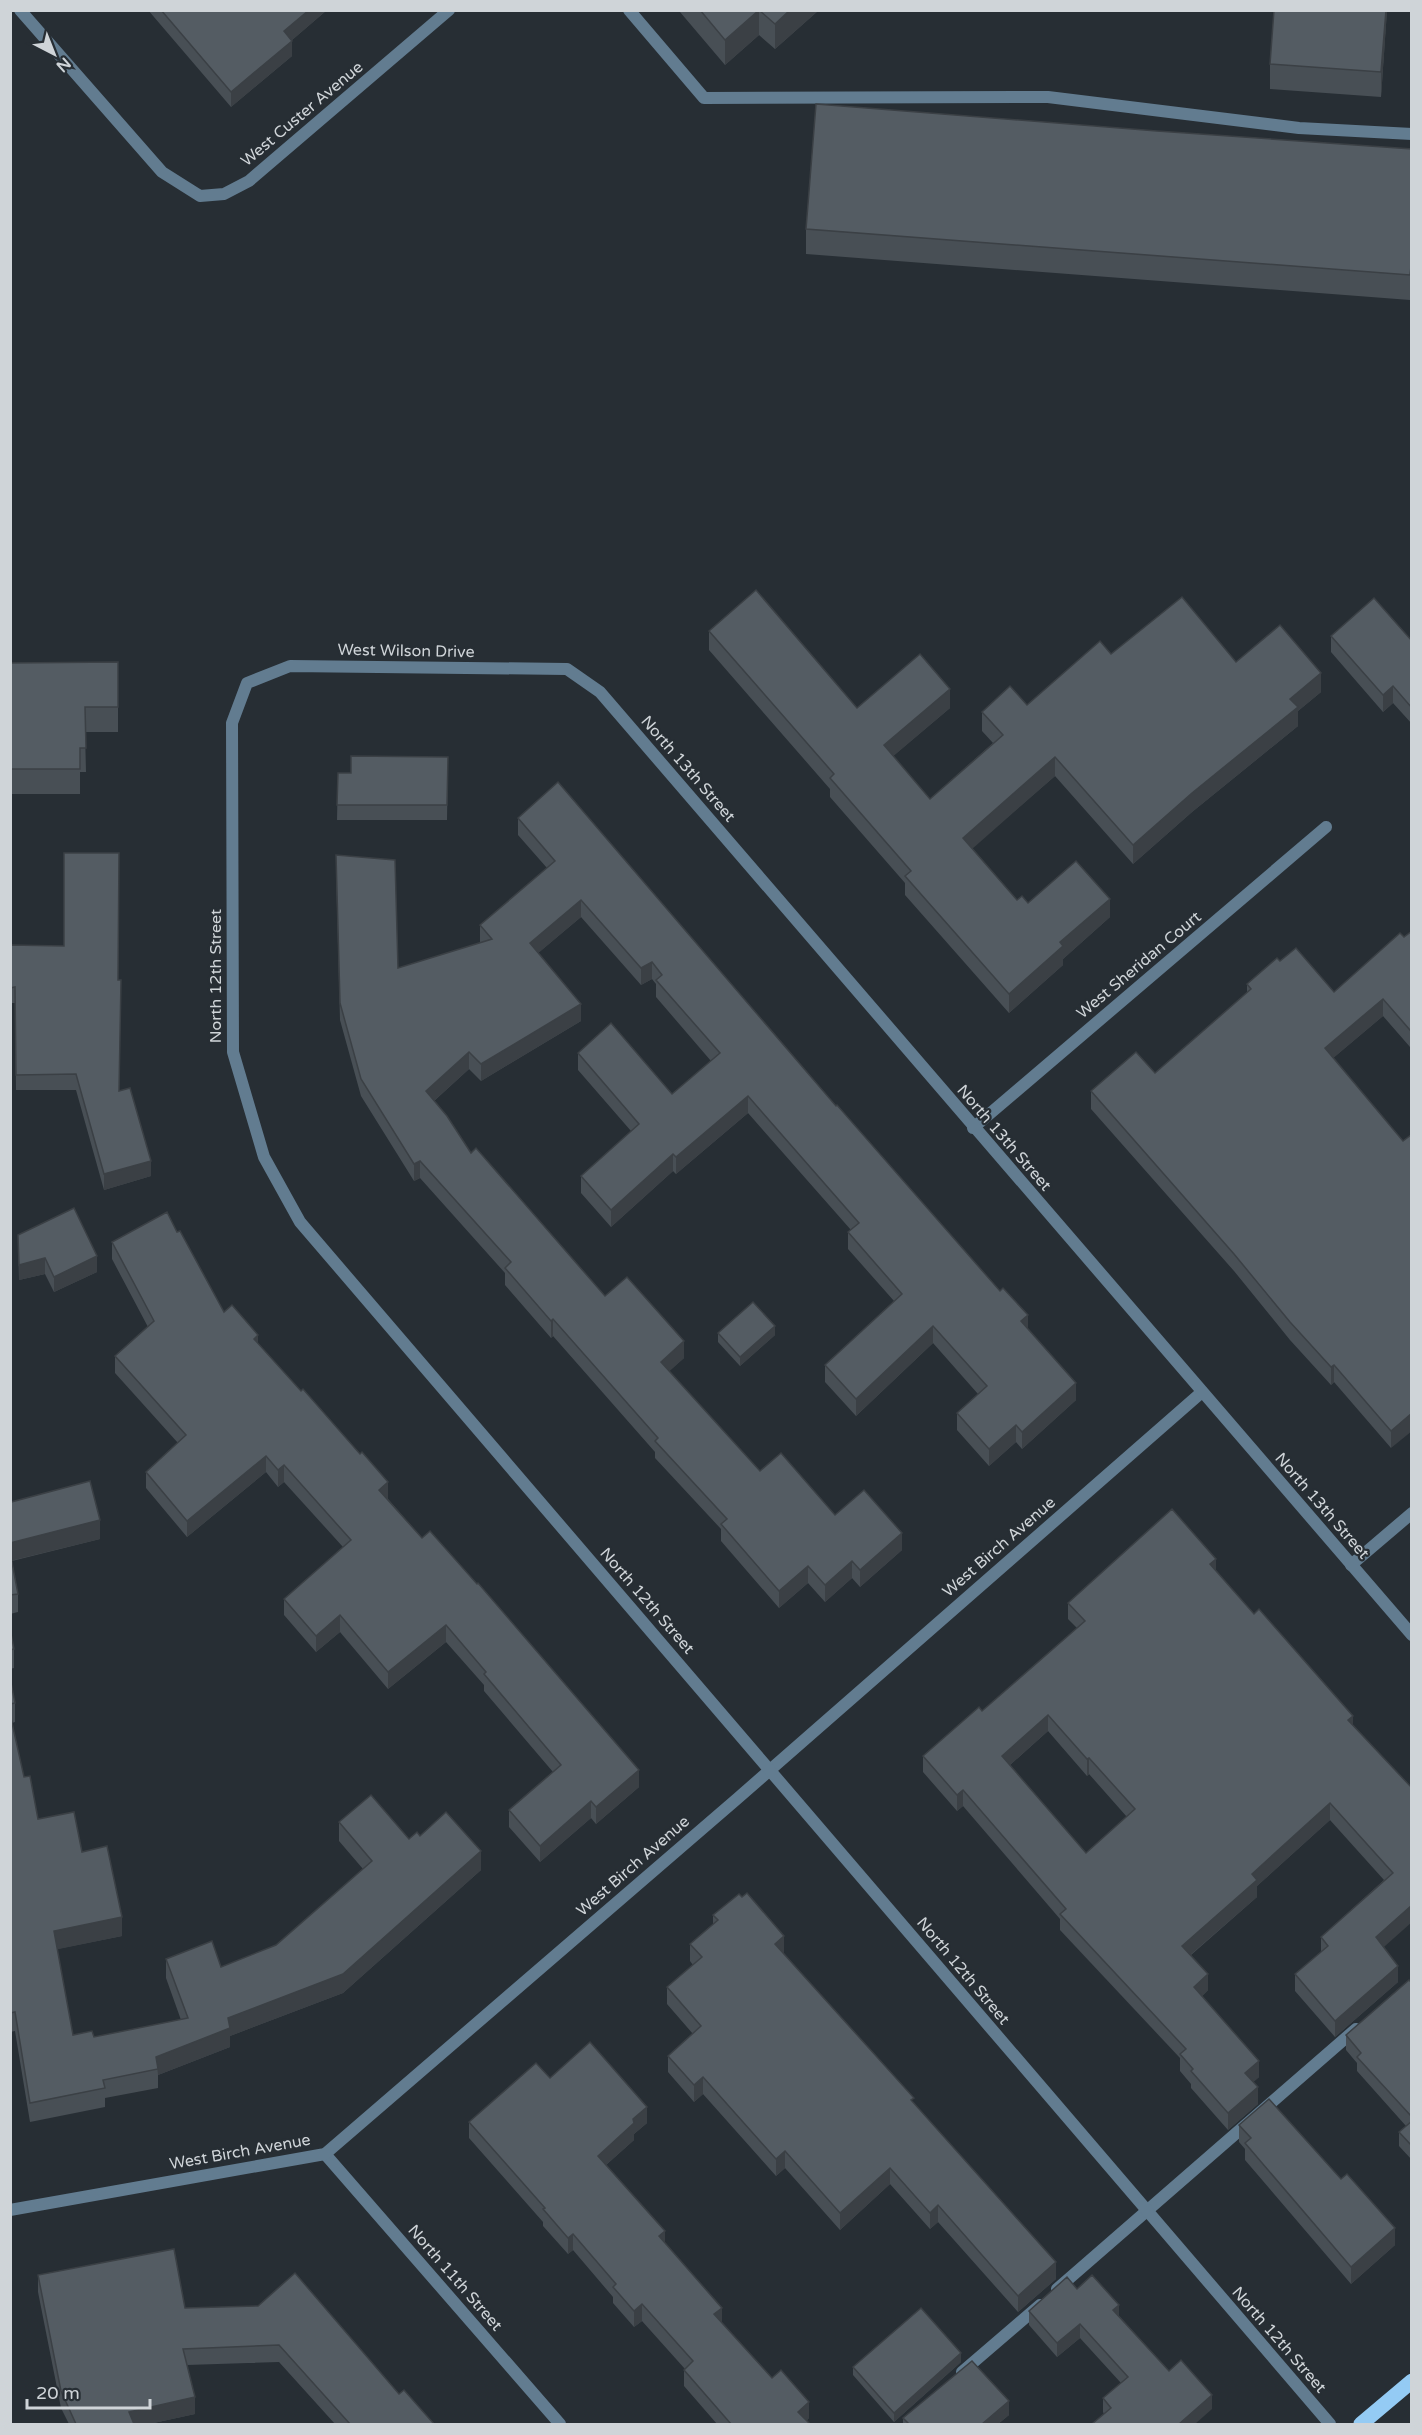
<svg xmlns="http://www.w3.org/2000/svg" width="1422" height="2435" font-family="'Varela Round',sans-serif">
<style>
.lines{fill:none;stroke-linecap:round;stroke-linejoin:round}
.service{stroke:#627c90;stroke-width:12}
.minor{stroke:#627c90;stroke-width:12}
.primary{stroke:#94cbf4;stroke-width:15}
.wall{fill:#484f55;fill-rule:evenodd}
.shaded-wall{fill:#3b4045}
.building{fill:#545c63;stroke:#3b4045;stroke-width:1.5;fill-rule:evenodd}
.labels{text-anchor:middle;dominant-baseline:central;stroke-width:4.5;stroke-linejoin:round;paint-order:stroke}
.street-label{font-size:16px;fill:#cfd4d8;stroke:#272e34}
</style>
<rect width="100%" height="100%" fill="#272e34"/>
<g class="lines">
<g class="service">
<polyline points="629,10 704,98 1048,97 1299,128 1412,134"/>
<polyline points="1057,2289 1356,2029"/>
<polyline points="962,2372 1040,2305"/>
</g>
<g class="minor">
<polyline points="20,10 162,172 200,196 224,194 249,181 449,10"/>
<polyline points="973,1128 1326,827"/>
<polyline points="1351,1565 1412,1513"/>
<polyline points="325,2154 560,2424"/>
<polyline points="10,2210 325,2154 738,1798 1202,1392"/>
<polyline points="1330,2424 300,1222 264,1157 233,1052 232,723 247,683 290,666 567,669 600,692 1412,1635"/>
</g>
<polyline class="primary" points="1361,2424 1412,2381"/>
</g>
<g class="wall">
<polygon points="148,10 327,10 292,40 292,56 231,107"/>
<polygon points="680,10 819,10 775,49 759,35 725,65 680,12"/>
<polygon points="1274,10 1387,10 1381,97 1270,89 1270,64"/>
<polygon points="1157,131 1412,149 1412,283 1410,300 806,254 806,229"/>
<polygon points="709,631 857,708 950,708 893,756 930,799 993,743 982,731 982,712 1027,705 1111,654 1236,662 1321,692 1298,711 1298,726 1192,812 1133,864 1055,776 972,848 1017,900 1028,903 1110,917 1063,959 1063,965 1009,1013 905,895 905,883 830,797 830,789 709,650"/>
<polygon points="1331,636 1412,641 1412,724 1393,703 1383,712 1331,652"/>
<polygon points="118,662 118,732 85,732 86,772 80,772 80,794 11,794 10,663"/>
<polygon points="448,757 447,820 337,820 338,773 351,773"/>
<polygon points="518,818 1028,1329 1076,1400 1022,1449 1016,1442 989,1466 957,1430 957,1413 978,1394 933,1343 856,1416 825,1382 825,1365 894,1301 848,1249 848,1232 851,1230 748,1113 676,1174 673,1171 611,1227 581,1193 581,1176 631,1131 578,1070 578,1053 672,1094 711,1061 656,997 656,984 652,979 641,985 581,917 538,953 581,1021 481,1081 469,1069 434,1101 471,1153 605,1296 684,1358 669,1371 760,1471 835,1515 902,1550 860,1587 852,1578 825,1602 808,1583 779,1608 721,1541 721,1529 655,1458 655,1452 553,1336 551,1338 505,1285 505,1273 420,1178 414,1181 361,1096 340,1020 336,872 398,968 480,943 480,925 547,868 518,835"/>
<polygon points="1412,931 1410,1047 1383,1016 1333,1058 1403,1141 1391,1448 1334,1382 1331,1385 1290,1340 1234,1271 1091,1109 1091,1091 1155,1073 1247,993 1247,984 1280,961 1334,992"/>
<polygon points="10,945 118,980 119,1091 151,1176 104,1190 76,1090 16,1090 15,1003 10,1003"/>
<polygon points="177,1232 224,1312 258,1344 388,1498 388,1499 639,1787 596,1824 591,1818 540,1862 509,1827 509,1810 553,1772 484,1691 484,1685 446,1642 388,1689 340,1632 316,1652 284,1615 284,1599 343,1547 284,1482 278,1487 266,1472 187,1537 146,1488 146,1472 178,1443 115,1373 115,1356 148,1327 112,1259 112,1242"/>
<polygon points="18,1235 97,1272 54,1292 45,1274 19,1280"/>
<polygon points="718,1333 775,1335 740,1366 718,1342"/>
<polygon points="10,1500 11,1502 100,1539 12,1561 18,1594 18,1612 10,1614"/>
<path d="M1216,1571L1353,1726L1412,1788L1383,1947L1398,1982L1335,2037L1295,1991V1974L1321,1952V1937L1384,1880L1330,1820L1257,1886V1897L1191,1955L1208,1990L1202,1996L1259,2077L1253,2082L1258,2104L1228,2130L1191,2088V2084L1180,2071V2058L1060,1930V1919L963,1806L957,1811L923,1772V1756L982,1711L1077,1628L1068,1619V1603ZM1048,1731L1087,1776L1089,1774L1127,1817L1086,1853L1010,1765Z"/>
<polygon points="10,1629 14,1649 14,1668 10,1669"/>
<polygon points="10,1678 15,1703 15,1722 12,1723 24,1777 38,1819 82,1852 122,1936 57,1949 73,2035 94,2037 181,2020 166,1978 166,1959 221,1967 276,1945 363,1869 339,1841 339,1822 409,1839 420,1836 481,1870 343,1993 230,2036 230,2047 158,2075 158,2088 105,2098 105,2107 30,2122 15,2031 10,2032"/>
<polygon points="713,1915 784,1953 783,1953 914,2103 1056,2279 1018,2312 938,2222 930,2229 890,2184 840,2230 785,2168 776,2176 703,2094 694,2102 668,2072 668,2056 693,2034 667,2004 667,1987 693,1965 690,1961 690,1944 713,1924"/>
<polygon points="1412,1983 1412,2160 1399,2146 1399,2132 1406,2126 1357,2071 1357,2063 1346,2050 1346,2035"/>
<polygon points="550,2078 647,2123 634,2134 634,2140 606,2165 665,2243 722,2323 809,2418 806,2421 810,2424 717,2424 684,2386 684,2370 685,2369 642,2321 634,2327 613,2303 613,2297 573,2250 568,2254 543,2226 543,2222 469,2138 469,2122"/>
<polygon points="1239,2125 1395,2245 1351,2284 1245,2160 1245,2149 1239,2142"/>
<polygon points="38,2275 185,2308 399,2394 434,2424 335,2424 279,2362 187,2365 195,2414 149,2424 69,2424 61,2408 38,2292"/>
<polygon points="1077,2289 1119,2316 1169,2371 1212,2409 1104,2414 1103,2412 1103,2398 1121,2383 1080,2338 1057,2357 1029,2325 1029,2311"/>
<polygon points="961,2362 894,2422 853,2375 853,2367"/>
<polygon points="1009,2415 998,2424 903,2424 903,2418"/>
</g>
<g class="shaded-wall">
<polygon points="309,10 327,10 284,47 284,31"/>
<polygon points="759,10 759,35 725,65 725,40"/>
<polygon points="790,10 819,10 775,49 775,24"/>
<polygon points="1386,10 1387,10 1381,97 1381,72"/>
<polygon points="292,41 292,56 231,107 231,92"/>
<polygon points="1412,258 1412,283 1410,300 1410,275"/>
<polygon points="1321,673 1321,692 1298,711 1298,726 1192,812 1133,864 1133,845 1290,699"/>
<polygon points="1393,686 1393,703 1383,712 1383,695"/>
<polygon points="950,689 950,708 884,764 884,745"/>
<polygon points="1055,757 1055,776 963,857 963,838"/>
<polygon points="1110,899 1110,917 1063,959 1063,965 1009,1013 1009,994 1060,942"/>
<polygon points="581,900 581,917 530,960 530,943"/>
<polygon points="652,962 652,979 641,985 641,968"/>
<polygon points="1383,999 1383,1016 1325,1065 1325,1048"/>
<polygon points="581,1004 581,1021 481,1081 481,1064"/>
<polygon points="1412,1029 1412,1046 1410,1047 1410,1030"/>
<polygon points="469,1052 469,1069 426,1108 426,1091"/>
<polygon points="748,1096 748,1113 676,1174 676,1157"/>
<polygon points="673,1154 673,1171 611,1227 611,1210"/>
<polygon points="151,1161 151,1176 104,1190 104,1174"/>
<polygon points="420,1161 420,1178 414,1181 414,1164"/>
<polygon points="97,1256 97,1272 54,1292 54,1277"/>
<polygon points="45,1258 45,1274 19,1280 19,1265"/>
<polygon points="1028,1315 1028,1332 1021,1321"/>
<polygon points="553,1319 553,1336 551,1338 551,1321"/>
<polygon points="775,1326 775,1335 740,1366 740,1357"/>
<polygon points="933,1326 933,1343 856,1416 856,1399"/>
<polygon points="258,1335 258,1352 254,1339"/>
<polygon points="684,1341 684,1358 661,1379 661,1362"/>
<polygon points="1334,1365 1334,1382 1331,1385 1331,1367"/>
<polygon points="1076,1383 1076,1400 1022,1449 1022,1432"/>
<polygon points="1412,1413 1412,1431 1391,1448 1391,1431"/>
<polygon points="1016,1425 1016,1442 989,1466 989,1449"/>
<polygon points="266,1456 266,1472 187,1537 187,1521"/>
<polygon points="284,1465 284,1482 278,1487 278,1470"/>
<polygon points="388,1482 388,1498 379,1506 379,1490"/>
<polygon points="100,1520 100,1539 10,1561 10,1543"/>
<polygon points="902,1533 902,1550 860,1587 860,1570"/>
<polygon points="1216,1559 1216,1575 1210,1564"/>
<polygon points="852,1561 852,1578 825,1602 825,1585"/>
<polygon points="808,1566 808,1583 779,1608 779,1591"/>
<polygon points="340,1615 340,1632 316,1652 316,1636"/>
<polygon points="446,1625 446,1642 388,1689 388,1672"/>
<polygon points="1048,1715 1048,1731 1002,1772 1002,1756"/>
<polygon points="1353,1716 1353,1732 1348,1720"/>
<polygon points="1089,1758 1089,1774 1087,1776 1087,1759"/>
<polygon points="639,1770 639,1787 596,1824 596,1807"/>
<polygon points="963,1790 963,1806 957,1811 957,1795"/>
<polygon points="591,1801 591,1818 540,1862 540,1846"/>
<polygon points="1330,1803 1330,1820 1257,1886 1257,1897 1182,1962 1182,1946 1252,1874"/>
<polygon points="481,1851 481,1870 343,1993 230,2036 230,2047 158,2075 156,2057 228,2018"/>
<polygon points="1412,1905 1412,1922 1376,1954 1376,1937"/>
<polygon points="122,1917 122,1936 54,1950 54,1931"/>
<polygon points="784,1936 784,1953 775,1961 775,1944"/>
<polygon points="1398,1966 1398,1982 1335,2037 1335,2021"/>
<polygon points="1208,1974 1208,1990 1194,2004 1194,1987"/>
<polygon points="1259,2061 1259,2077 1245,2090 1245,2073"/>
<polygon points="703,2077 703,2094 694,2102 694,2085"/>
<polygon points="1258,2087 1258,2104 1228,2130 1228,2113"/>
<polygon points="647,2107 647,2123 634,2134 634,2140 598,2172 598,2156 633,2119"/>
<polygon points="785,2151 785,2168 776,2176 776,2159"/>
<polygon points="890,2168 890,2184 840,2230 840,2213"/>
<polygon points="938,2205 938,2222 930,2229 930,2213"/>
<polygon points="1395,2228 1395,2245 1351,2284 1351,2267"/>
<polygon points="665,2231 665,2247 659,2236"/>
<polygon points="573,2234 573,2250 568,2254 568,2238"/>
<polygon points="1056,2262 1056,2279 1018,2312 1018,2296"/>
<polygon points="642,2304 642,2321 634,2327 634,2311"/>
<polygon points="1119,2305 1119,2319 1113,2310"/>
<polygon points="722,2308 722,2324 714,2314"/>
<polygon points="1080,2324 1080,2338 1057,2357 1057,2343"/>
<polygon points="961,2353 961,2362 894,2422 894,2413"/>
<polygon points="1212,2395 1212,2409 1195,2424 1179,2424"/>
<polygon points="195,2397 195,2414 149,2424 129,2424 129,2412"/>
<polygon points="1009,2401 1009,2415 998,2424 982,2424"/>
<polygon points="809,2402 809,2418 802,2424 798,2412"/>
</g>
<g class="building">
<polygon points="161,10 309,10 284,31 292,41 231,92"/>
<polygon points="700,10 759,10 725,40"/>
<polygon points="759,10 790,10 775,24"/>
<polygon points="1274,10 1386,10 1381,72 1270,64"/>
<polygon points="816,104 1157,131 1412,149 1412,258 1410,275 806,229"/>
<polygon points="756,590 857,708 920,654 950,689 884,745 930,799 1003,735 982,712 1010,686 1027,705 1100,641 1111,654 1182,597 1236,662 1280,625 1321,673 1290,699 1298,707 1192,793 1133,845 1055,757 963,838 1017,900 1022,896 1028,903 1076,861 1110,899 1060,942 1063,946 1009,994 905,876 911,871 830,778 834,774 709,631"/>
<polygon points="1374,598 1412,641 1412,708 1393,686 1383,695 1331,636"/>
<polygon points="118,662 118,707 85,707 86,748 80,748 80,769 11,769 10,663"/>
<polygon points="351,756 448,757 447,805 337,805 338,773 351,773"/>
<polygon points="558,782 836,1106 837,1105 1000,1291 1003,1288 1028,1315 1021,1321 1076,1383 1022,1432 1016,1425 989,1449 957,1413 987,1386 933,1326 856,1399 825,1365 902,1294 848,1232 859,1223 748,1096 676,1157 673,1154 611,1210 581,1176 639,1124 578,1053 611,1023 672,1094 720,1053 656,980 662,975 652,962 641,968 581,900 530,943 581,1004 481,1064 469,1052 426,1091 447,1116 471,1153 476,1148 605,1296 627,1277 684,1341 661,1362 760,1471 781,1453 835,1515 864,1490 902,1533 860,1570 852,1561 825,1585 808,1566 779,1591 721,1524 727,1519 655,1441 658,1438 553,1319 551,1321 505,1268 511,1262 420,1161 414,1164 361,1079 340,1003 336,855 395,860 398,968 492,939 480,925 555,861 518,818"/>
<polygon points="64,853 119,853 118,980 121,980 119,1091 130,1088 151,1161 104,1174 76,1074 16,1075 15,987 10,988 10,945 64,946"/>
<polygon points="1412,931 1412,1029 1410,1030 1383,999 1325,1048 1403,1141 1411,1135 1412,1136 1412,1413 1391,1431 1334,1365 1331,1367 1290,1322 1234,1254 1091,1091 1136,1052 1155,1073 1251,989 1247,984 1277,958 1280,961 1296,948 1334,992 1400,933 1404,937"/>
<polygon points="74,1208 97,1256 54,1277 45,1258 19,1265 18,1235"/>
<polygon points="167,1212 177,1232 180,1231 224,1312 232,1305 258,1335 254,1339 301,1391 303,1389 360,1454 362,1452 388,1482 379,1490 422,1538 430,1531 477,1584 478,1583 639,1770 596,1807 591,1801 540,1846 509,1810 561,1765 484,1674 486,1672 446,1625 388,1672 340,1615 316,1636 284,1599 351,1540 284,1465 278,1470 266,1456 187,1521 146,1472 186,1435 115,1356 154,1321 112,1242"/>
<polygon points="753,1302 775,1326 740,1357 718,1333"/>
<polygon points="90,1481 100,1520 10,1543 10,1500 11,1502"/>
<path d="M1172,1509L1216,1559L1210,1564L1254,1614L1259,1609L1353,1716L1348,1720L1412,1788V1905L1376,1937L1398,1966L1335,2021L1295,1974L1328,1946L1321,1937L1393,1873L1330,1803L1252,1874L1257,1880L1182,1946L1208,1974L1194,1987L1259,2061L1245,2073L1258,2087L1228,2113L1191,2071L1193,2069L1180,2054L1186,2049L1060,1914L1066,1909L963,1790L957,1795L923,1756L979,1707L982,1711L1085,1621L1068,1603ZM1048,1715L1087,1759L1089,1758L1135,1809L1086,1853L1002,1756Z"/>
<polygon points="10,1552 18,1594 10,1595"/>
<polygon points="10,1629 14,1649 10,1650"/>
<polygon points="10,1678 15,1703 10,1704"/>
<polygon points="10,1714 24,1777 30,1776 38,1819 74,1812 82,1852 107,1846 122,1917 54,1931 73,2035 92,2031 94,2037 188,2018 166,1959 212,1941 221,1967 276,1945 372,1861 339,1822 371,1795 409,1839 417,1832 420,1836 446,1812 481,1851 343,1974 228,2018 230,2028 156,2057 158,2069 103,2080 105,2088 30,2103 15,2012 10,2013"/>
<polygon points="747,1893 784,1936 775,1944 914,2098 911,2100 1056,2262 1018,2296 938,2205 930,2213 890,2168 840,2213 785,2151 776,2159 703,2077 694,2085 668,2056 701,2026 667,1987 702,1957 690,1944 718,1920 713,1915 739,1894 742,1897"/>
<polygon points="1409,1980 1412,1983 1412,2117 1357,2057 1361,2053 1346,2035"/>
<polygon points="590,2042 647,2107 633,2119 634,2123 598,2156 665,2231 659,2236 722,2308 714,2314 772,2378 781,2370 809,2402 798,2412 810,2424 731,2424 684,2370 693,2361 642,2304 634,2311 613,2287 616,2284 573,2234 568,2238 543,2209 545,2208 469,2122 536,2063 550,2078"/>
<polygon points="1269,2099 1341,2179 1347,2174 1395,2228 1351,2267 1245,2143 1251,2138 1239,2125"/>
<polygon points="1412,2121 1412,2146 1399,2132"/>
<polygon points="174,2249 185,2308 258,2306 295,2273 399,2394 404,2390 434,2424 350,2424 279,2345 183,2349 195,2397 129,2412 134,2424 76,2424 61,2391 38,2275"/>
<polygon points="1092,2275 1119,2305 1113,2310 1169,2371 1181,2360 1212,2395 1179,2424 1092,2424 1111,2408 1103,2398 1128,2377 1080,2324 1057,2343 1029,2311 1067,2277 1077,2289"/>
<polygon points="921,2308 961,2353 894,2413 853,2367"/>
<polygon points="972,2361 1009,2401 982,2424 909,2424 903,2418"/>
</g>
<g class="labels">
<g class="street-label">
<text transform="translate(302 114) rotate(-40)">West Custer Avenue</text>
<text transform="translate(406 651) rotate(1)">West Wilson Drive</text>
<text transform="translate(688 769) rotate(49)">North 13th Street</text>
<text transform="translate(1139 965) rotate(-40)">West Sheridan Court</text>
<text transform="translate(216 976) rotate(-90)">North 12th Street</text>
<text transform="translate(1004 1138) rotate(49)">North 13th Street</text>
<text transform="translate(1322 1506) rotate(49)">North 13th Street</text>
<text transform="translate(999 1547) rotate(-41)">West Birch Avenue</text>
<text transform="translate(647 1601) rotate(49)">North 12th Street</text>
<text transform="translate(633 1866) rotate(-41)">West Birch Avenue</text>
<text transform="translate(963 1971) rotate(50)">North 12th Street</text>
<text transform="translate(240 2152) rotate(-10)">West Birch Avenue</text>
<text transform="translate(455 2278) rotate(49)">North 11th Street</text>
<text transform="translate(1279 2340) rotate(49)">North 12th Street</text>
</g>
</g>
<rect width="1422" height="2435" fill="none" stroke="#cfd4d8" stroke-width="24"/>
<g transform="translate(54 54) rotate(138)" stroke="#272e34" stroke-width="4.5" paint-order="stroke">
<path d="M0-4.5L10 22L0 15L-10 22Z" fill="#cfd4d8"/>
<text y="-9" font-size="16" font-weight="bold" text-anchor="middle" fill="#cfd4d8">N</text>
</g>
<path d="M27 2399v9h123v-9" fill="none" stroke="#cfd4d8" stroke-width="3"/>
<text x="36" y="2399" font-size="18" fill="#cfd4d8" stroke="#272e34" stroke-width="4.5" paint-order="stroke">20 m</text>
</svg>
